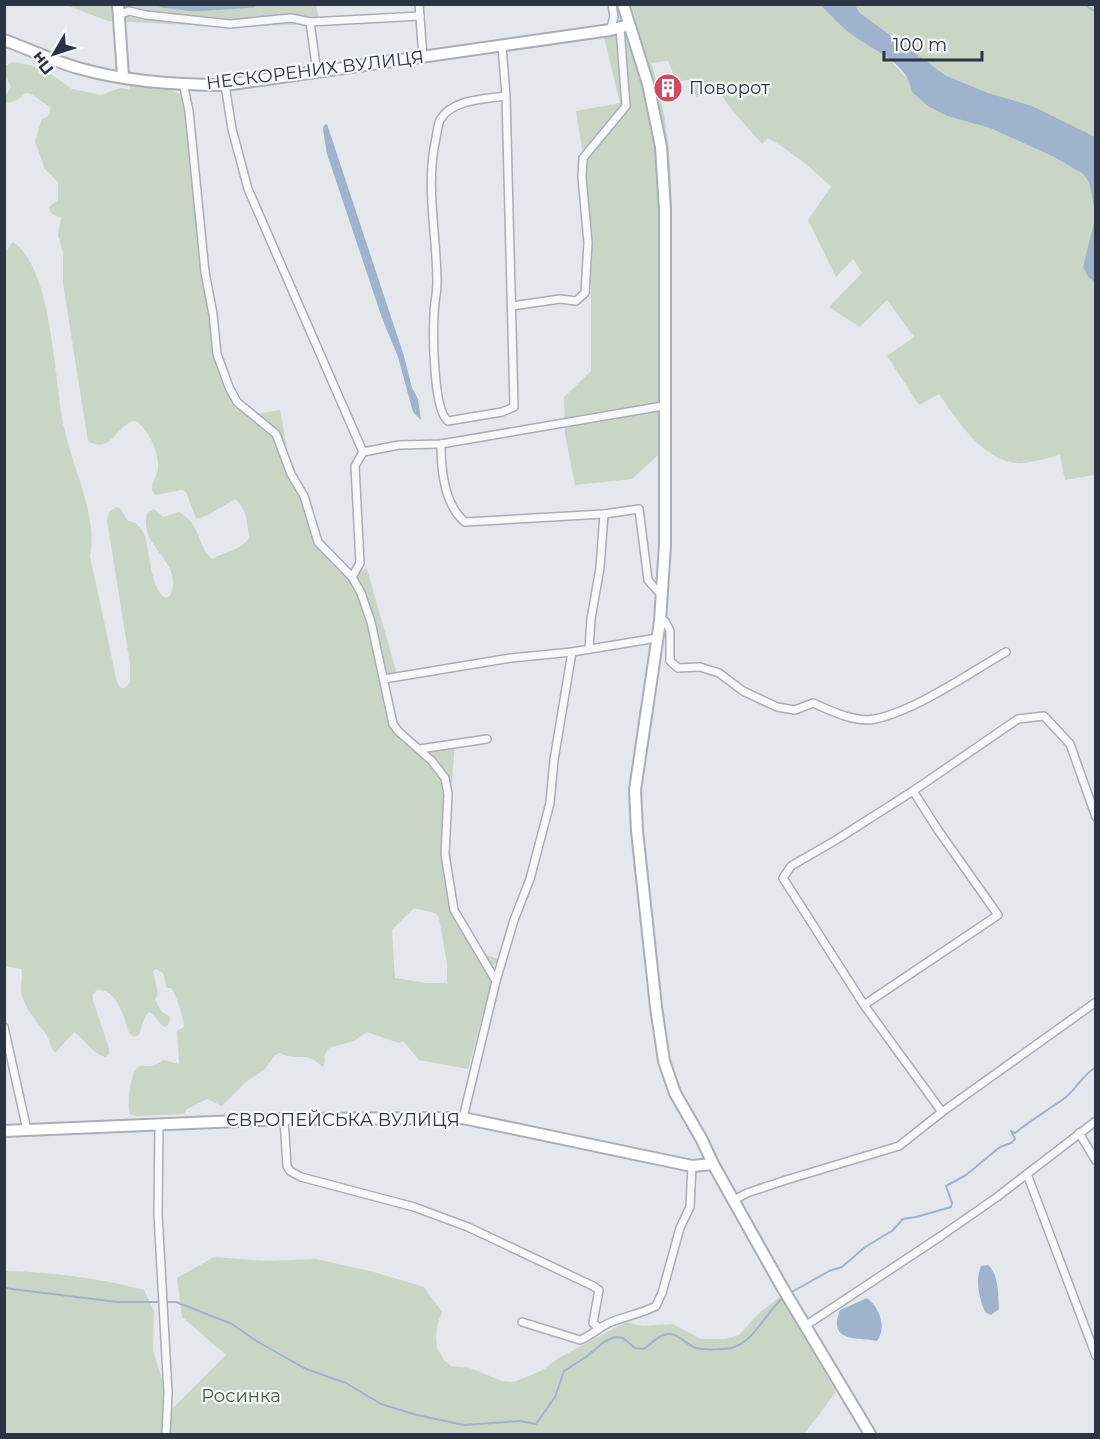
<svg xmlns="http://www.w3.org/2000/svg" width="1100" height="1439" font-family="Montserrat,sans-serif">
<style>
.green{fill:#c9d6c5;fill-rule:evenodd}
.water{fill:#9fb4cc}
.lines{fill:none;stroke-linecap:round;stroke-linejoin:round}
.stream{stroke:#9fb4cc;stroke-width:2}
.canal{stroke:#9fb4cc;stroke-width:7}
.street-casing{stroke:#a9aeb7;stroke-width:10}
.secondary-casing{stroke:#a9aeb7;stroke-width:14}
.street{stroke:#f7f8fa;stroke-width:7}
.secondary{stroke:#fff;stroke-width:10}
.labels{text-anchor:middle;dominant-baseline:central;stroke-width:4.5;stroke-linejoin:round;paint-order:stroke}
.street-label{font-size:18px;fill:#2b3445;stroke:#f4f6f9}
.poi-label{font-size:18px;fill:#2b3445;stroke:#f4f6f9;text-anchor:start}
.park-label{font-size:18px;fill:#3f6138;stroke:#f4f6f9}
</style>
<rect width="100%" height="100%" fill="#e4e7ec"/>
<g class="green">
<polygon points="66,5 316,5 320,24 232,27 108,21"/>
<path d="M630,5H820L851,34L888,58L910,82L947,116L990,128L1054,157L1083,174L1089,182L1095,213V225L1083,267L1088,277L1095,282V475L1065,480L1060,455C1048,458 1035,462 1023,463C986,466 957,420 939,394L919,405L887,356L914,337L887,300L860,327L829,307L862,273L853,259L836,277L808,220L831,187C811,167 792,152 768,138L762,144L732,110L716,88L697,97L688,80L677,82L668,61L651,63C679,146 672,242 668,328C667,367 667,407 667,447L632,479L575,485L565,434L564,397L591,371V243L587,179L576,111L620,103L601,25L636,18Z"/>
<polygon points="855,5 1095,5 1095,137 945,75 860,13"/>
<path d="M16,62L44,69L72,89L101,95L120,88L129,89L131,83L154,84L191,98L209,276L224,370L234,396L249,415L280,410L289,460L307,494L320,542L348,573L367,569L398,678L387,681C397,738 391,748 455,743L448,828L456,917L479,953L501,960L485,970L492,981L468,1069L419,1060L403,1041L399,1043L367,1032L354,1041L329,1048L324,1056L325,1061L323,1067C318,1064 315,1060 310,1058C297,1055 294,1060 280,1053L275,1055L265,1069L246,1082L222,1106L207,1099L187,1109L184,1114L135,1116L130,1114C127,1106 130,1074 137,1068C142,1063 149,1068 155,1065C158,1064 160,1062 163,1060L179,1064L177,1031L184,1027C184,1019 176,994 171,988H167L163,973L156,969L153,971L158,994L155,999L161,1011L170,1017L169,1024L165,1027C157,1023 156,1015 149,1012L145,1016L139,1035L134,1037L129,1033C124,1018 117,988 97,990L93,994V1000L109,1048V1054L105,1057C91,1053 85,1039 74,1032L55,1053C51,1048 50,1042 47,1036C39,1023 27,1012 22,996C19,986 24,978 21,969L5,966L4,254L13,242C53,268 54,382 64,427C72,467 98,515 90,556L117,682L121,688H125L130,682V664L107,520L109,512L116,507L120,508L128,521L136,523C140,528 145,533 146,540C150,555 151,591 166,598L170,596C185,560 138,549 147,513L154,509L163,517L179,512C202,525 197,546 212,559C224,552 243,550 249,537C247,523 247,509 235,499L208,515L196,519L186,492L182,490L155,495C147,486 157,479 158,468C159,452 149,430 136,421C117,421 113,456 88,441L63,284V252L58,235L61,217C54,216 51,214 49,207L58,200V182L45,169L35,141L42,119C49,117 51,114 50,107L31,94L26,93L17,100L5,104V96L11,87L5,75L4,67L10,63ZM414,908L435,913L439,918L447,964V983H426L395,978L392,930Z"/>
<path d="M214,1257L267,1261L316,1259L374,1272L424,1287L442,1312L437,1326L436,1339L437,1348L444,1360L451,1366L470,1368L502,1381L514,1382L543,1370L557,1359L626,1322L643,1326L673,1324L701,1339H726L739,1335L759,1313L781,1296L836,1392L804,1434H5V1271C51,1272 99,1278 144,1290L154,1311L153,1350L171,1410L226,1355L182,1317L177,1278Z"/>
</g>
<g class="water">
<path d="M820,5H855L860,13L945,75L988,93L1032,106L1095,137V213L1089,182L1083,174L1054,157L990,128L947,116L928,106L912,92C907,61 873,51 851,34C840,26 830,14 820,5Z"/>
<polygon points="327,124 404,356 412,388 418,399 421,420 413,412 398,357 382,318 327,154 323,130 324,125"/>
<polygon points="1095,219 1096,282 1095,282 1088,277 1083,267"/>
<path d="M988,1265C999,1274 998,1295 999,1309L991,1315L985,1312C979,1297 975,1281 981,1266Z"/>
<path d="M867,1298C880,1308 887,1328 877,1341C858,1337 827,1343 840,1310Z"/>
</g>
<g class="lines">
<g class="stream">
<polyline points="1083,4 1096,12"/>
<path d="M4,1288L117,1302H176L232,1324L258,1342L306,1369L346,1383L381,1404L417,1415L464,1425L519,1421L536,1424L555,1397L564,1371L586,1357L604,1342L615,1337L623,1338L635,1348L644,1349C650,1345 656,1338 663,1335C677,1330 684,1344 696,1348C703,1350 727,1350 734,1347C755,1340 766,1312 783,1298"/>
<path d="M790,1293L829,1271L842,1267L865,1247L892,1231L903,1219L916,1217L951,1207L952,1203L946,1186L966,1175L1000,1147L1011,1143L1015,1139L1011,1131L1015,1133C1030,1121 1046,1111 1062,1100C1075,1092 1082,1075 1096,1067"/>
</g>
<polyline class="canal" points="162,4 194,8 253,4"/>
<g class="street-casing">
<g id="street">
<polyline points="419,4 423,57"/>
<polyline points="119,15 129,11 146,15 230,24 291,18 310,22 420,16"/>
<polyline points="310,22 317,72"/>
<polyline points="610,30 614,17 612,4"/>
<path d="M502,46L506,96L514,407L502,412L448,421C433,410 433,334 434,315C434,304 437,293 437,283C437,235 425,185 436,138C437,132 438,125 440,120C452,99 485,99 506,96"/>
<polyline points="183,83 189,111 205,272 213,314 217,354 229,387 237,402 276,434 291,474 304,496 318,542 352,577 361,593 371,622 393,724 398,731 432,761 445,778 448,794 445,854 454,910 496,981 463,1118"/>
<polyline points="225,85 232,129 248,189 363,452 355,466 360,563 352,577"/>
<polyline points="512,306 560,299 576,301 585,293 588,243 582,177 583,158 626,106 620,28"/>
<path d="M441,444C441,470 444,505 465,522L604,514L639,509L648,580L661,595"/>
<polyline points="363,452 399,445 441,444 663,406"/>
<path d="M660,621H665L670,631V661L678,668L700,667L719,673L743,691L777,707L795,710L813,703C831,711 856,723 875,719C915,711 970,673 1006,652"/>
<polyline points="589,649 591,619 600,568 604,514"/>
<polyline points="384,679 511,658 572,652 657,638"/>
<polyline points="420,749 487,739"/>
<polyline points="913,791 1018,719 1044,716 1070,744 1096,817"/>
<polyline points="496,981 514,920 530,879 550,803 554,760 572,652"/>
<polyline points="864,1005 998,915 938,830 913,791 836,840 791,866 783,878 864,1005 942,1112"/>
<polyline points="4,1027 27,1130"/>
<polyline points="284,1119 287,1166 290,1171 301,1177 414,1207 468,1227 593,1286 599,1290 593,1323 599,1328"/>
<polyline points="159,1125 158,1214 168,1393 166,1434"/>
<polyline points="1079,1133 1096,1161"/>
<polyline points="1027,1174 1096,1356"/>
<polyline points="734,1200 747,1193 786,1180 899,1146 942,1112 1096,1002"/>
<path d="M522,1322L580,1340C591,1336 598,1328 609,1323C625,1316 641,1314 656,1306L662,1293L680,1228L690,1207L692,1166"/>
<polyline points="805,1326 941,1236 997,1197 1096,1121"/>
</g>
</g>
<g class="secondary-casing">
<g id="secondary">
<polyline points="118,4 123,76"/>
<polyline points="623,4 648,84 661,147 665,210 665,545 660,621 635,790 637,831 656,1007 664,1061 675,1093 702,1140 713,1164 782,1287 870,1434"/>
<path d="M4,40C29,49 53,61 78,68C123,81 178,85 225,85L610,30L629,25"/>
<polyline points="4,1131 284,1119 463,1118 692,1166 713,1164"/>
</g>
</g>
<use href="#street" class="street"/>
<use href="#secondary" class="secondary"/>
</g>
<defs>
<g id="building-disc" transform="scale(1.5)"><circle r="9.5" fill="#d1495b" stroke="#f4f6f9"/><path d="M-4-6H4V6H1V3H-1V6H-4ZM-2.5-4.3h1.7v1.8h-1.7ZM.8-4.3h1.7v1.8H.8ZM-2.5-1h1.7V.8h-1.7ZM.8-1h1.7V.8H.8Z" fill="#fff"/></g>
</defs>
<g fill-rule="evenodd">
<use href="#building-disc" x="668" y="88"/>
</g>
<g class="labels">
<g class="street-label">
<text transform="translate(315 70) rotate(-7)">НЕСКОРЕНИХ ВУЛИЦЯ</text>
<text x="343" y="1120">ЄВРОПЕЙСЬКА ВУЛИЦЯ</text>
</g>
<g class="poi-label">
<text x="689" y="88">Поворот</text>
</g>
<g class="park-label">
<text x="241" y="1396">Росинка</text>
</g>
</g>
<rect width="1100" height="1439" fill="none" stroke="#2b3445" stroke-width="12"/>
<g transform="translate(54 54) rotate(231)" stroke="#f4f6f9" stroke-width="4.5" paint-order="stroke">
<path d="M0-4.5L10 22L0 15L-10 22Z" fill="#2b3445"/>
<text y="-9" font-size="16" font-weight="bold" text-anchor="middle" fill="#2b3445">Пн</text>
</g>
<path d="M884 51v9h98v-9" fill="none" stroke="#2b3445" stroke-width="3"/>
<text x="893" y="51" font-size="18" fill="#2b3445" stroke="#f4f6f9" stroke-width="4.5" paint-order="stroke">100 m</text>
</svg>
